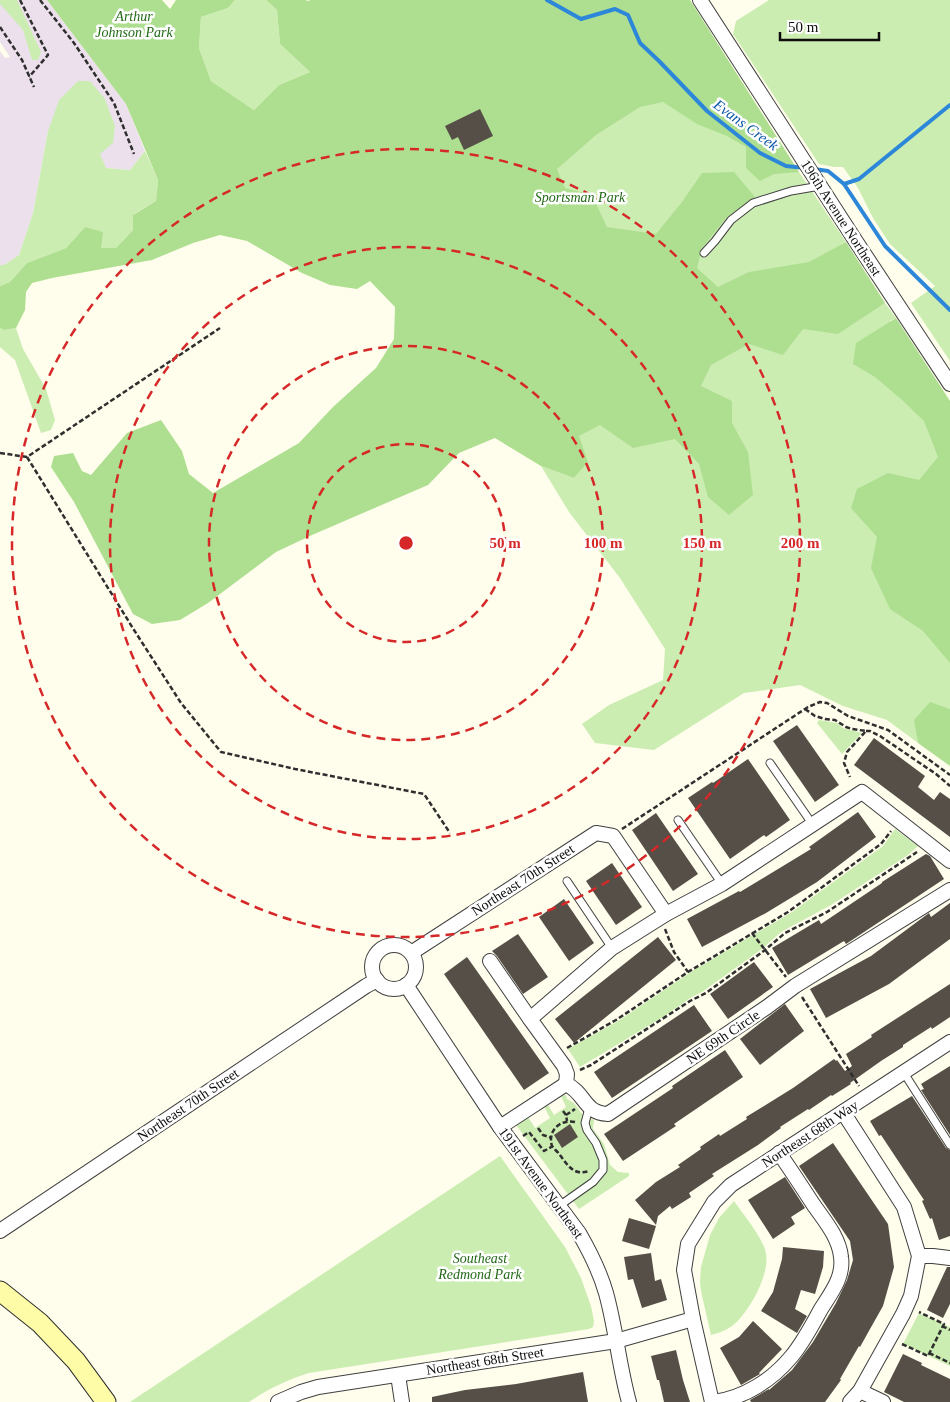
<svg xmlns="http://www.w3.org/2000/svg" width="950" height="1402" font-family="Georgia,serif">
<style>
.industrial{fill:#ece0ec}
.green{fill:#ccedb2}
.forest{fill:#aedf90}
.lines{fill:none;stroke-linecap:round;stroke-linejoin:round}
.stream{stroke:#2c87d9;stroke-width:4}
.building{fill:#564f48}
.lane-casing{stroke:#404040;stroke-width:9}
.street-casing{stroke:#404040;stroke-width:16}
.secondary-casing{stroke:#2f2f2f;stroke-width:21}
.path{stroke:#2f2f2f;stroke-width:2.5;stroke-dasharray:5 2.5;stroke-linecap:butt}
.lane{stroke:#fff;stroke-width:7}
.street{stroke:#fff;stroke-width:14}
.secondary{stroke:#fffca7;stroke-width:19}
.ring{fill:none;stroke:#d62828;stroke-width:2.5;stroke-dasharray:9 6}
.labels{text-anchor:middle;dominant-baseline:central;stroke-width:5;stroke-linejoin:round;paint-order:stroke}
.park-label{font-size:14px;font-style:italic;fill:#226a17;stroke:#fff}
.street-label{font-size:14px;fill:#0d0d0d;stroke:#fff}
.water-label{font-size:15px;font-style:italic;fill:#0b58a9;stroke:#fff}
.centre{fill:#d62828;stroke:#fff;stroke-width:2.5}
.ring-label{font-size:15px;text-anchor:middle;font-weight:bold;fill:#d62828;stroke:#fff;stroke-width:5;stroke-linejoin:round;paint-order:stroke}
</style>
<rect width="100%" height="100%" fill="#fffdec"/>
<polygon class="industrial" points="0,0 47,0 126,104 145,151 130,170 106,168 99,154 48,131 33,213 19,255 4,265 0,265 0,51 5,58 10,57 0,42"/>
<g class="green">
<polygon points="0,0 17,0 41,52 38,60 32,60 23,30 0,4"/>
<polygon points="235,0 266,0 277,10 280,44 310,72 279,85 254,110 211,81 199,48 201,17 228,8"/>
<polygon points="688,0 796,172 799,172 846,242 842,244 880,306 885,303 896,318 890,321 950,402 950,761 917,737 918,743 887,720 843,706 800,685 744,693 654,750 595,743 582,724 609,705 663,680 665,649 620,578 569,512 541,466 574,478 581,470 409,310 201,149 232,128"/>
<polygon points="769,0 950,0 950,361 911,303 935,286 890,244 873,218 858,188 843,167 834,167 819,164 733,34 736,21"/>
<polygon points="78,81 90,81 105,99 115,126 113,143 100,154 106,168 130,170 145,151 158,180 156,201 134,214 133,230 116,248 101,248 85,227 66,248 27,263 10,282 0,286 0,265 4,265 19,255 33,213 48,131 59,100"/>
<polygon points="0,328 4,330 16,328 23,349 46,389 55,420 51,430 41,433 15,360 0,347"/>
<polygon points="819,720 837,723 843,728 862,733 842,754 817,723"/>
<polygon points="895,829 918,846 908,855 831,905 781,932 762,949 702,992 692,997 663,1017 580,1067 568,1049 618,1021 694,970 792,912 883,846"/>
<polygon points="566,1095 567,1099 574,1103 582,1114 594,1120 593,1129 604,1144 610,1165 618,1172 629,1173 629,1176 579,1209 516,1125 528,1117 535,1128 550,1118 544,1106 546,1104 548,1105 554,1115 566,1107 561,1096"/>
<path d="M500,1156L565,1247L581,1278L591,1306L594,1321L593,1327L589,1329L309,1373C287,1380 268,1389 249,1402H130Z"/>
<path d="M734,1201C743,1214 764,1239 766,1254C770,1275 748,1314 732,1326C725,1331 718,1333 711,1335L701,1291L700,1282L701,1267L710,1235L719,1218Z"/>
<polygon points="919,1313 950,1327 950,1366 903,1344"/>
</g>
<g class="forest">
<polygon points="47,0 162,0 170,9 176,0 235,0 228,8 201,17 199,48 211,81 254,110 279,85 310,72 280,44 277,10 266,0 306,0 307,1 311,0 690,0 799,172 774,174 760,181 746,168 746,147 727,136 697,124 663,102 640,107 596,135 557,169 565,188 592,195 607,227 656,234 682,202 702,173 734,172 755,197 726,218 702,248 697,268 718,287 749,272 809,262 846,242 885,303 838,334 803,329 783,355 749,344 711,365 701,386 732,401 732,423 748,452 753,495 729,515 708,497 699,464 675,439 633,448 600,425 579,436 588,462 574,478 541,466 495,438 459,453 428,485 312,535 276,552 208,603 180,620 152,624 133,614 74,502 51,467 54,456 73,453 82,471 91,475 127,433 161,420 182,451 189,474 213,493 299,443 333,407 376,368 394,339 395,307 370,281 357,289 330,285 302,273 247,241 220,235 193,243 152,260 52,278 32,283 26,292 25,310 16,328 4,330 0,328 0,286 10,282 27,263 66,248 85,227 103,232 101,248 116,248 133,230 133,215 156,201 158,180 126,104"/>
<polygon points="896,318 950,401 950,663 923,631 890,609 871,568 877,537 851,508 857,489 888,473 919,480 938,457 924,421 901,399 875,377 853,364 856,343"/>
<polygon points="930,702 950,709 950,766 918,743 914,720"/>
</g>
<g class="lines">
<g class="stream">
<polyline points="547,0 581,19 615,9 628,15 640,43 659,61 707,111 760,153 786,166 805,168"/>
<polyline points="814,169 828,171 844,184 885,246 950,310"/>
<polyline points="844,184 859,179 950,105"/>
</g>
</g>
<g class="building">
<polygon points="480,109 493,136 464,150 458,137 452,140 445,126"/>
<polygon points="797,725 839,785 815,802 773,741"/>
<polygon points="874,738 925,776 918,787 934,800 940,792 950,799 950,837 854,765"/>
<polygon points="748,759 790,820 766,837 764,835 730,859 688,798 712,782 713,783"/>
<polygon points="858,812 876,837 817,882 766,913 702,947 687,919 739,891 740,892 811,849 809,847"/>
<polygon points="656,813 698,874 673,891 632,830"/>
<polygon points="926,854 930,856 944,879 846,944 844,941 788,975 772,948 819,920 821,924 882,883 882,882"/>
<polygon points="612,863 642,907 616,925 586,881"/>
<polygon points="564,899 594,943 569,961 539,917"/>
<polygon points="950,903 950,939 889,984 826,1018 810,989 871,956 929,913 931,917"/>
<polygon points="518,934 548,977 523,994 497,956 492,951"/>
<polygon points="658,937 676,960 574,1043 555,1019"/>
<polygon points="467,957 549,1073 524,1090 444,974"/>
<polygon points="754,962 773,987 728,1019 710,994"/>
<polygon points="950,984 950,1017 932,1029 931,1027 903,1045 903,1047 881,1061 850,1083 851,1084 832,1096 831,1095 809,1110 808,1109 780,1127 781,1128 758,1145 712,1174 714,1176 689,1193 691,1197 672,1209 670,1206 658,1216 656,1225 635,1200 656,1182 680,1167 678,1165 701,1149 700,1147 719,1134 720,1136 747,1119 746,1117 793,1088 834,1059 836,1061 837,1060 845,1071 852,1066 846,1054 872,1037 871,1035"/>
<polygon points="785,1004 804,1031 760,1065 740,1039"/>
<polygon points="694,1005 712,1031 612,1098 594,1072"/>
<polygon points="725,1050 743,1077 674,1124 676,1126 623,1161 604,1134 673,1088 672,1086"/>
<polygon points="950,1066 950,1135 921,1090 924,1089 921,1084"/>
<polygon points="912,1096 946,1148 950,1150 950,1236 939,1240 932,1218 930,1219 922,1201 924,1200 881,1135 879,1136 870,1121"/>
<polygon points="570,1124 578,1137 562,1148 554,1135"/>
<polygon points="833,1143 888,1224 894,1267 883,1306 870,1329 860,1347 859,1346 840,1379 841,1380 825,1402 751,1402 750,1400 769,1389 769,1390 792,1370 813,1342 836,1303 847,1280 853,1260 850,1241 799,1166"/>
<polygon points="785,1177 805,1208 791,1217 795,1224 773,1239 748,1200"/>
<polygon points="629,1218 656,1226 649,1249 622,1241"/>
<polygon points="783,1247 824,1251 823,1267 815,1294 801,1290 795,1309 807,1316 797,1333 761,1311 773,1292 782,1259"/>
<polygon points="651,1253 655,1281 661,1279 667,1300 642,1308 633,1279 628,1280 624,1257"/>
<polygon points="947,1267 950,1267 950,1304 943,1318 927,1310"/>
<polygon points="753,1321 782,1349 759,1373 760,1374 741,1385 720,1348 739,1337"/>
<polygon points="676,1350 683,1380 690,1402 664,1402 659,1380 657,1380 651,1356"/>
<polygon points="903,1354 922,1363 921,1365 950,1379 950,1402 904,1402 884,1392"/>
<polygon points="583,1372 588,1402 432,1402 432,1397 465,1390 516,1384"/>
</g>
<g class="lines">
<g class="lane-casing">
<g id="lane">
<polyline points="704,253 715,241 731,220 753,203 791,191 820,186"/>
<polyline points="770,763 813,825"/>
<polyline points="678,820 722,884"/>
<polyline points="567,881 612,948"/>
<polyline points="904,1073 950,1145"/>
<polyline points="559,1206 593,1182 603,1170 603,1160 596,1143 587,1130 585,1123 589,1108"/>
</g>
</g>
<g class="street-casing">
<g id="street">
<polyline points="700,0 855,240 950,384"/>
<path d="M950,861L862,792L722,884L666,914L612,948L530,1019L564,1066L567,1074L566,1084C586,1093 583,1113 608,1114L767,1007L795,986L950,890"/>
<circle cx="394" cy="967" r="22"/>
<polyline points="411,953 596,833 613,836 666,914"/>
<polyline points="490,961 530,1019"/>
<path d="M406,985L500,1127L579,1233C590,1252 600,1272 606,1293C616,1329 619,1366 629,1402"/>
<polyline points="843,1112 904,1207 919,1256 911,1296 903,1314 860,1391 850,1402"/>
<polyline points="500,1127 566,1084"/>
<polyline points="0,1231 366,986 377,980"/>
<polyline points="919,1256 933,1256 950,1258"/>
<polyline points="398,1375 402,1402"/>
<polyline points="860,1391 883,1402"/>
<polyline points="278,1402 301,1392 318,1387 616,1341 693,1319"/>
<polyline points="712,1402 693,1319 684,1270 688,1244 714,1202 731,1185 950,1042"/>
<path d="M714,1402C744,1398 772,1380 791,1357C803,1343 812,1325 821,1309C831,1293 844,1277 841,1257C839,1237 824,1220 813,1204C802,1187 791,1170 779,1153"/>
</g>
</g>
<g class="secondary-casing">
<polyline id="secondary" points="0,1291 40,1323 76,1361 106,1402"/>
</g>
<g class="path">
<polyline points="20,0 48,55 29,77"/>
<polyline points="40,0 74,43 114,103 134,154"/>
<polyline points="0,27 22,60 34,87"/>
<polyline points="0,453 27,457 220,328"/>
<polyline points="27,457 134,630 181,703 221,752 295,769 424,794 450,833"/>
<polyline points="805,709 815,716 825,719 835,720 846,727 852,729 866,731 847,752 844,763 850,777"/>
<polyline points="866,731 870,731 880,736 936,774 950,786"/>
<polyline points="622,829 808,707 820,702 827,703 848,716 888,730 950,775"/>
<polyline points="665,929 674,952 688,972"/>
<polyline points="752,933 786,977"/>
<polyline points="802,997 859,1086"/>
<polyline points="567,1048 616,1020 688,972 788,912 881,844 891,831"/>
<polyline points="580,1070 591,1065 690,1001 706,993 765,950 785,933 827,912 917,852"/>
<polyline points="563,1111 566,1115 567,1121"/>
<polyline points="566,1115 575,1109"/>
<path d="M575,1122C561,1119 547,1130 552,1146C554,1149 558,1152 560,1155C568,1166 574,1176 589,1171"/>
<polyline points="538,1128 543,1135 552,1138"/>
<polyline points="523,1136 529,1132 544,1151 553,1146"/>
<polyline points="942,1326 950,1330"/>
<polyline points="902,1344 928,1356 944,1324 919,1312"/>
<polyline points="929,1353 950,1363"/>
</g>
<use href="#lane" class="lane"/>
<use href="#street" class="street"/>
<use href="#secondary" class="secondary"/>
</g>
<g class="ring">
<circle cx="406" cy="543" r="99"/>
<circle cx="406" cy="543" r="197"/>
<circle cx="406" cy="543" r="296"/>
<circle cx="406" cy="543" r="394"/>
</g>
<g class="labels">
<g class="park-label">
<text x="134" y="16">Arthur<tspan x="134" dy="16">Johnson Park</tspan></text>
<text x="580" y="197">Sportsman Park</text>
<text x="480" y="1258">Southeast<tspan x="480" dy="16">Redmond Park</tspan></text>
</g>
<g class="street-label">
<text transform="translate(841 218) rotate(57)">196th Avenue Northeast</text>
<text transform="translate(523 880) rotate(-33)">Northeast 70th Street</text>
<text transform="translate(723 1037) rotate(-34)">NE 69th Circle</text>
<text transform="translate(188 1105) rotate(-34)">Northeast 70th Street</text>
<text transform="translate(810 1134) rotate(-33)">Northeast 68th Way</text>
<text transform="translate(541 1183) rotate(54)">191st Avenue Northeast</text>
<text transform="translate(485 1361) rotate(-9)">Northeast 68th Street</text>
</g>
<g class="water-label">
<text transform="translate(746 125) rotate(36)">Evans Creek</text>
</g>
</g>
<circle cx="406" cy="543" r="8" class="centre"/>
<g class="ring-label">
<text x="505" y="548">50 m</text>
<text x="603" y="548">100 m</text>
<text x="702" y="548">150 m</text>
<text x="800" y="548">200 m</text>
</g>
<path d="M780 32v8h99v-8" fill="none" stroke="#0d0d0d" stroke-width="2.5"/>
<text x="788" y="32" font-size="15" fill="#0d0d0d" stroke="#ffffff" stroke-width="4" paint-order="stroke">50 m</text>
</svg>
